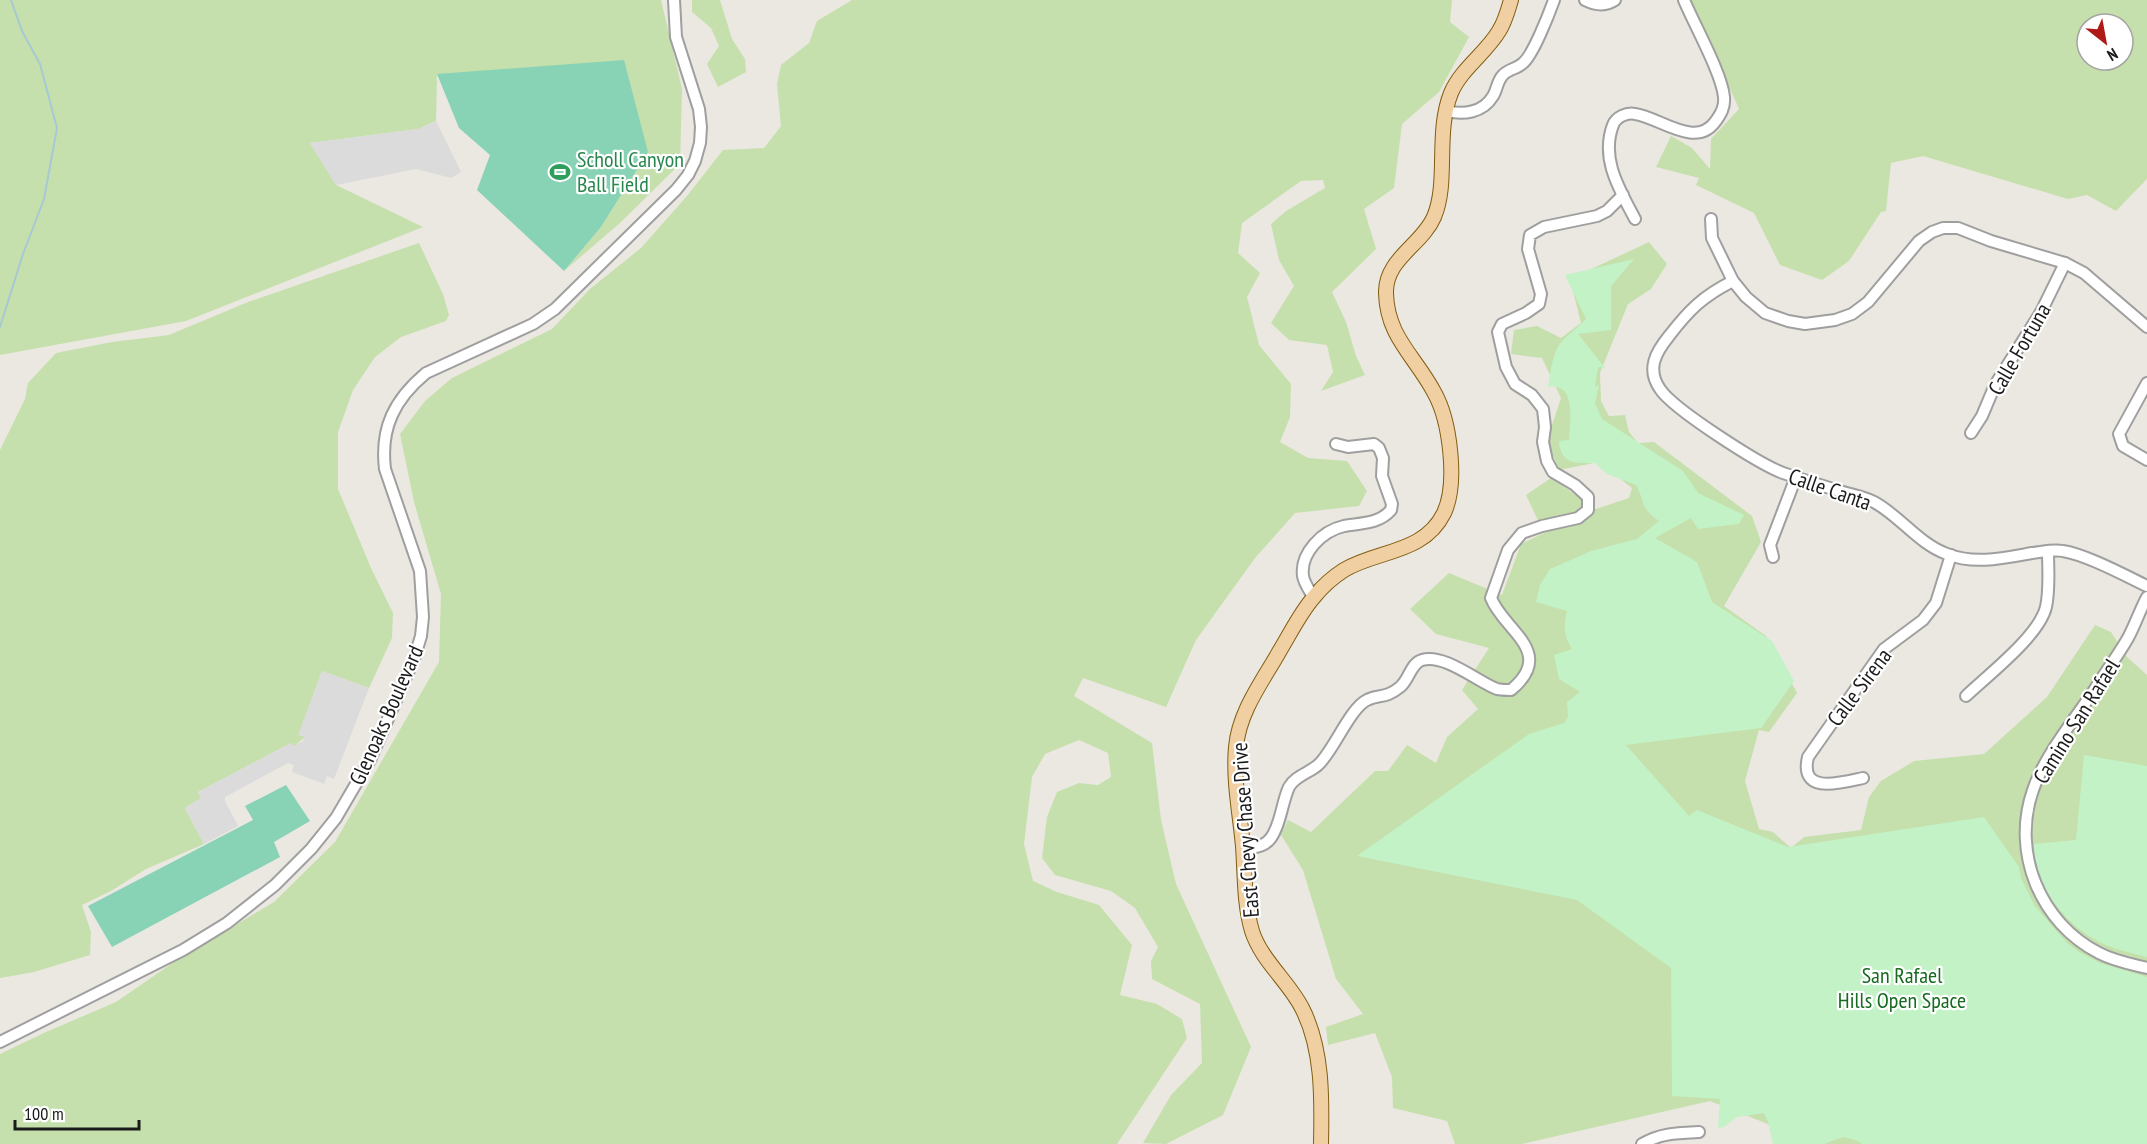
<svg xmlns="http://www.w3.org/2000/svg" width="2147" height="1144" font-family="'PT Sans Narrow',sans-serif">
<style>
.grass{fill:#c5e0ac;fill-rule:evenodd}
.park{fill:#c2f2c6}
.pitch{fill:#88d2b6}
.parking{fill:#dbdbdb}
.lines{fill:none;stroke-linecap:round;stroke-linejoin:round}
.stream{stroke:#a6c9d4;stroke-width:2}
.minor-casing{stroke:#9f9f9f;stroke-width:14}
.major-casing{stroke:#815d11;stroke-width:16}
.minor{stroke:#fff;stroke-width:10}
.major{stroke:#f0cfa2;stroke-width:14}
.labels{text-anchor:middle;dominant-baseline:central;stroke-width:4.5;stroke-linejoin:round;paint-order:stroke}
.leisure-label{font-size:22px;fill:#27864d;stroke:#fff;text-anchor:start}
.street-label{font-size:22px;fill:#1b1b1b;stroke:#fff}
.park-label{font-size:22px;fill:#176a1f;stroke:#fff}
</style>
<rect width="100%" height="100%" fill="#ebe8e1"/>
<g class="grass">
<polygon points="0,0 661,0 682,89 680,164 620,223 564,271 601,227 648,152 437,74 436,121 418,129 310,143 336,185 423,227 186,321 0,355"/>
<polygon points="692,0 720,0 732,39 745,59 746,72 718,87 707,64 719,46 711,28 692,12"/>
<polygon points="852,0 1452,0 1450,22 1469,37 1439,92 1402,124 1394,188 1364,209 1376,249 1332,292 1346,322 1356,356 1365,375 1321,391 1333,372 1327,345 1289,340 1271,323 1294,286 1279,260 1271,224 1286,211 1325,188 1323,180 1301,181 1242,223 1238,253 1260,273 1247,297 1259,345 1291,384 1290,417 1280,442 1308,458 1347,461 1367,491 1359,506 1295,513 1255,558 1196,640 1166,707 1083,678 1074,696 1152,743 1161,820 1176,884 1251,1047 1223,1115 1166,1144 1143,1143 1171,1095 1202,1063 1200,1004 1152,979 1151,961 1158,947 1135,908 1111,891 1055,875 1042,858 1047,817 1057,792 1079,783 1098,785 1111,777 1108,753 1079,740 1045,754 1032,777 1024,844 1033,881 1057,892 1099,905 1132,945 1120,995 1157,1004 1182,1019 1187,1038 1117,1144 0,1144 0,1054 46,1032 116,1002 174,962 274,902 335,842 439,662 441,594 414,502 400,434 425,401 452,378 552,329 590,289 641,248 687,196 723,150 764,148 781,126 777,84 781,65 809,43 817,21"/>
<path d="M1691,0H2147V179L2116,211L2087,195L2068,199L1923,156L1891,163L1886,211L1881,212L1849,261L1822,280L1780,265L1754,213L1696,185L1699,178L1656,167L1671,136L1692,148L1710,169L1711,139L1739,109ZM2087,24H2123V60H2087Z"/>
<polygon points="1649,242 1667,264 1651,289 1628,304 1600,373 1601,401 1609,416 1625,415 1629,432 1638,443 1654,442 1752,516 1761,542 1724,606 1766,636 1797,693 1769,732 1759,730 1745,781 1759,829 1773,832 1791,848 1804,837 1861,830 1869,797 1881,781 1914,761 1984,754 2047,697 2095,625 2111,632 2127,657 2147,675 2147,1144 1781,1144 1768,1124 1710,1101 1522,1144 1455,1144 1447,1121 1393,1108 1392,1077 1375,1033 1328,1045 1326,1027 1363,1014 1336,979 1303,870 1281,835 1288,820 1311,832 1375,771 1388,771 1407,745 1436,763 1447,737 1478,709 1462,690 1489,648 1436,634 1410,609 1449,573 1502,595 1521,544 1544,533 1526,495 1551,478 1596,509 1629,498 1632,488 1599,462 1559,470 1547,440 1561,398 1542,358 1511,354 1514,330 1537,326 1561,338 1581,323 1570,279"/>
<polygon points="419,243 443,294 449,315 446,321 401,337 375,357 353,390 338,432 338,489 371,568 393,613 392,638 369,688 322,671 299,734 305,737 293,747 291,743 198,792 201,798 185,808 204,844 146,869 111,891 82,905 91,932 90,955 34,972 0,978 0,450 25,399 28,383 56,353 112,342 169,335 248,302"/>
</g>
<g class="park">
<path d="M1634,259L1611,286V330L1578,334L1605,368L1598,367L1595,387L1599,385L1595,403L1602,419L1683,471L1698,493L1744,515L1739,524L1698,529L1691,518L1655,538L1697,562L1712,602L1772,641L1794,681L1761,728L1626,745L1689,816L1697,810L1788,847L1984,817L2019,867L2021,878L2034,905L2067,943L2079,952L2100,963L2147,977V1144H1862L1858,1141L1843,1137L1824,1144H1773L1768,1122L1764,1113L1737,1117L1724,1127L1718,1128L1720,1099L1672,1096L1671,968L1577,900L1357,856L1529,734L1564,723L1568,717L1567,702L1580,692L1559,679L1554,655L1572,649C1564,635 1563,627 1567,611L1536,602L1540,585L1550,569L1591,551L1637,539L1659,521C1639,507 1646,503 1636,485L1607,474L1595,463C1576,463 1561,465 1559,441L1569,440C1570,422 1577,382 1548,387C1551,371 1552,350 1565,338C1572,332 1579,326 1586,319L1565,275Z"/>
<path d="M2084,755L2147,766V957C2129,952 2110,949 2094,939C2062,921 2033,882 2034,844L2076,840Z"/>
</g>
<g class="pitch">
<polygon points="624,60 648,152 601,227 564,271 477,190 490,155 459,128 437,74"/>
<polygon points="286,785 310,821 274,842 280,857 112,947 88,906 253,820 245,806"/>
</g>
<g class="parking">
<polygon points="436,121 461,172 451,178 416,169 336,185 310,143 418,129"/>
<polygon points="322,671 369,688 334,779 327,776 324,784 292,772 294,765 288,763 225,797 225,801 238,826 204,844 185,808 201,798 198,792 291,743 293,746 303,741 305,737 298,735"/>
</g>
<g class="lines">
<polyline class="stream" points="0,327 23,254 44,199 57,128 40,64 22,31 11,0"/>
<g class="minor-casing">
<g id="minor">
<path d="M1585,0C1595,5 1605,7 1615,0"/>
<path d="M1447,111C1463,115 1483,113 1493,96C1497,90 1497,81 1503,75C1508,69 1517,69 1523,63C1533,55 1549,14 1554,0"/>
<path d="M1635,219C1620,190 1600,159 1613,125C1616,117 1627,112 1635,114C1659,117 1695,149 1715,122C1721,114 1725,107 1724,97C1722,74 1694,24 1684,0"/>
<polyline points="1711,219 1712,238 1733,281 1746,297 1765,313 1788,321 1805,324 1835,320 1852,314 1868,302 1919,241 1932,232 1943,228 1958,228 1991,241 2065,263 2084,273 2147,327"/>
<path d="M1733,281C1703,296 1689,310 1669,336C1656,352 1646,369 1660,389C1673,409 1759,464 1783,473C1803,480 1823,486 1843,492C1853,495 1864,497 1874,502C1900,516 1919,544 1947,554C1974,565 2004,558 2032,553C2042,552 2053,549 2063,551C2087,555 2124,575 2147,586"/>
<polyline points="2147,383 2119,434 2123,446 2147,460"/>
<polyline points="1971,433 1982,416 1995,385 2041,312 2065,263"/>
<polyline points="1773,557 1770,545 1796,477"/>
<path d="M1313,597C1310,591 1304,583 1303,576C1300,553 1322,531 1344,526C1361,523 1379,524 1391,510L1392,504L1382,476L1383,458L1379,448L1374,444L1348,447L1336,444"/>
<path d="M2147,597C2140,610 2135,625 2128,638C2117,657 2104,674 2093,692C2072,723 2045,755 2033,790C2011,852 2040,923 2099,953C2114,961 2131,964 2147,968"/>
<path d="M1966,696C1988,675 2039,636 2046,607C2050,589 2048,569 2048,551"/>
<path d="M1863,778C1840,783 1799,795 1808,757L1884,649L1923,620L1936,603L1951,555"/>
<path d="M1243,846C1281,855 1278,810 1289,787C1295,776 1309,773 1318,765C1333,752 1350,708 1367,700C1378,694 1386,699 1400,687C1409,680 1411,663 1422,660C1444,653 1478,682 1497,689C1501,690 1506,690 1511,690C1557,652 1503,630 1491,598L1508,550L1522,533L1542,526L1578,518L1588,510V497L1575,485L1553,472L1547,461L1543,442L1545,427L1543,409L1532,395L1515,384L1506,367L1498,332L1502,324L1526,313L1539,304L1541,294L1528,249L1530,235L1544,227L1597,216L1607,211L1623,195"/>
<path d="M0,1042L183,950L227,923L275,885L311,849L336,818L370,760L414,659L421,636L423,617L420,571L385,469C380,427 395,399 426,373L533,324L555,309L676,190L688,175L695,161L700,143L701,127L699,109L676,37L674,0"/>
<path d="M1642,1144C1661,1133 1677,1133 1699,1132"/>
</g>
</g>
<g class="major-casing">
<path id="major" d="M1321,1144C1322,1099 1323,1049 1302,1008C1289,982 1261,960 1252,931C1244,904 1245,874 1243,846C1240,814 1233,780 1236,747C1239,712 1262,682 1279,652C1290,634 1300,613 1314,597C1322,587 1333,577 1344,570C1377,550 1424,554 1444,513C1458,483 1450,420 1434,392C1415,356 1387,337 1386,293C1385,259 1422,245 1434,217C1449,182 1435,133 1451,93C1461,69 1486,53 1499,31C1505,22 1508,10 1511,0"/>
</g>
<use href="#minor" class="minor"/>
<use href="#major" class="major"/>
</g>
<defs>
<g id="stadium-bare" transform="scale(1.62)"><path d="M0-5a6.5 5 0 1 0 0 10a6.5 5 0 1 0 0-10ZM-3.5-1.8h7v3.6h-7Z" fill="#2e9e5b" stroke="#fff" stroke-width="2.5" paint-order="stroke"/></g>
</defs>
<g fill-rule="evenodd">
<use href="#stadium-bare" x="560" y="172"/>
</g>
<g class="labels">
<g class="leisure-label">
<text x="577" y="159">Scholl Canyon<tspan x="577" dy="25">Ball Field</tspan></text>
</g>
<g class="street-label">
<text transform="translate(2019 349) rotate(-60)">Calle Fortuna</text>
<text transform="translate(1830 489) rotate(19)">Calle Canta</text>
<text transform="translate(1859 687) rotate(-53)">Calle Sirena</text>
<text transform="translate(386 715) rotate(-66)">Glenoaks Boulevard</text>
<text transform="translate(2076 721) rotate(-58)">Camino San Rafael</text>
<text transform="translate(1245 830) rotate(-94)">East Chevy Chase Drive</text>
</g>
<g class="park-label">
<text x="1902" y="975">San Rafael<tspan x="1902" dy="25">Hills Open Space</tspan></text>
</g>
</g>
<g transform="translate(2105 42) rotate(149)"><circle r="28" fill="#ffffff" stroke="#a4a4a4" stroke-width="1.5"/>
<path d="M0-4.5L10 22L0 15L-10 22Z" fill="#af1917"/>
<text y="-9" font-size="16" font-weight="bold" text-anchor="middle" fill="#1b1b1b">N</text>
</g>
<path d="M15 1120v9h124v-9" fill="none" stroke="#1b1b1b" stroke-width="3"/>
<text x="24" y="1120" font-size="18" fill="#1b1b1b" stroke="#ffffff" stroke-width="4.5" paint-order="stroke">100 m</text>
</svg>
